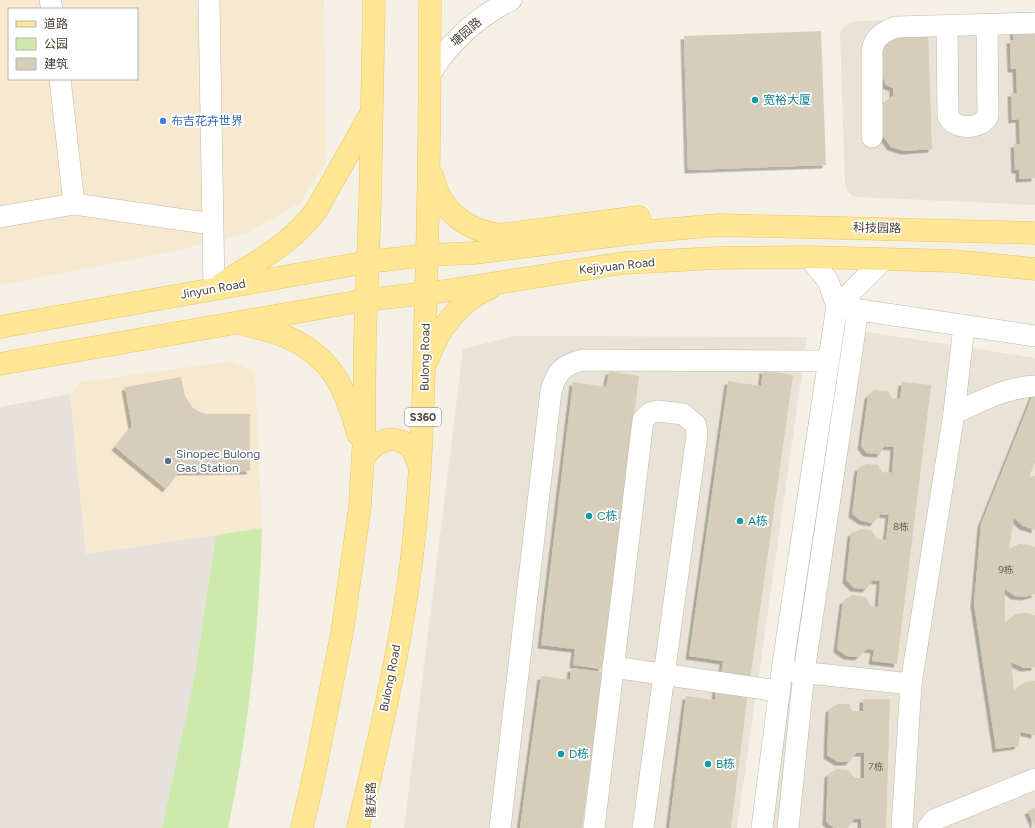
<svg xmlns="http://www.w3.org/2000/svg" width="1035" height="828" font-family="Figtree,'Noto Sans SC',sans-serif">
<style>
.residential{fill:#e8e3d4}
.commercial{fill:#f7e9d0;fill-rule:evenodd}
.industrial{fill:#e6e2db}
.green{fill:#cbeaac}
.building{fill:#d6cdbb;filter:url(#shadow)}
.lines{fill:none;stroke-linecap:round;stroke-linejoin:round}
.minor-casing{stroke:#c0b9a8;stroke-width:22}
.major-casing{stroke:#eac75e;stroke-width:23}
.minor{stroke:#fff;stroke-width:21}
.major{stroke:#ffe694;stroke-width:22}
.culture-dot{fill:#0f9aa8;stroke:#fff;stroke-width:1.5}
.shop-dot{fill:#3f7fe0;stroke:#fff;stroke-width:1.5}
.service-dot{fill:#5c6f8a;stroke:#fff;stroke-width:1.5}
.labels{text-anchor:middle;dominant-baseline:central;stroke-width:3.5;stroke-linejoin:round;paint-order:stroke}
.number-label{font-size:10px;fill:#6b6456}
.shield{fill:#fff;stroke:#7e7a72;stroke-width:1}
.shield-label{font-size:11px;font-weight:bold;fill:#474135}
.street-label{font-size:12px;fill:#474135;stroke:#fff}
.culture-label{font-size:12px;fill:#0d838f;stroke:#fff;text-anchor:start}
.shop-label{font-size:12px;fill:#366cbe;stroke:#fff;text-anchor:start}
.service-label{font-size:12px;fill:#4e5e75;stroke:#fff;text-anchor:start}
</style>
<defs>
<filter id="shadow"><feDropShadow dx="-3.5" dy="3.5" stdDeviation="0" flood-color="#0004"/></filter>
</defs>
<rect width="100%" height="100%" fill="#f4f0e6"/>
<g class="residential">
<polygon points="1035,16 1035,205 858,197 851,195 847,191 845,184 840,34 843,28 850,22 861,21"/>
<polygon points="861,331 1035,358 1035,828 769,828 842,339 848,334"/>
<polygon points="515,336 807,337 737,828 404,828 463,349"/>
</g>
<g class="commercial">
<path d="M0,0H324L326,162L300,203L245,234L161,254L0,285ZM9,9H137V79H9Z"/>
<polygon points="233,361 255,373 262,528 86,554 70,394 81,382"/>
</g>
<polygon class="industrial" points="70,394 86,554 216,535 194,679 162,828 0,828 0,407"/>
<path class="green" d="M262,528C259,629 249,729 228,828H162L194,679L216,535Z"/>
<g class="building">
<polygon points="1013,27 1035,30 1035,178 1019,179 1019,170 1015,170 1014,144 1020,144 1019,119 1012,120 1011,93 1017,93 1016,69 1011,69 1010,40 1014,40"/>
<polygon points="928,30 932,149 905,151 891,147 883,136 883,106 886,100 893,96 893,88 886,85 883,77 882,50 889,37"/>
<polygon points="821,31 826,165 688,170 684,36"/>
<polygon points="763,370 793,375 750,680 721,676 723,661 689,656 728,381 761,386"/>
<polygon points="609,371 639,376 602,669 573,665 575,649 541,645 573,382 606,387"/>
<polygon points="181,377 185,396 193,408 200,412 207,414 250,414 250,471 179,472 166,489 115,447 132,426 125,387"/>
<polygon points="902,382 931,385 897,664 872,661 874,650 867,649 858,657 847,656 837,649 843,601 852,595 865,597 871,606 878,607 880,581 873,580 866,589 854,588 846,580 851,533 861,529 871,530 877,539 886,540 889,515 881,514 873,523 862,521 852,514 858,468 867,464 878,465 882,472 892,473 894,447 884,446 880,454 867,453 861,446 868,396 874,390 888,391 892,398 900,399"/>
<polygon points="1035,389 1035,462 1029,477 1035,476 1035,530 1023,526 1014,518 1009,549 1019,544 1030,545 1035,547 1035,594 1025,597 1015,596 1005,589 1005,622 1016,614 1026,613 1035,615 1035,667 1024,668 1011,662 1014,690 1025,682 1035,681 1035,735 1021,732 1018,746 996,749 974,604 981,524"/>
<polygon points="571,668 603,672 582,828 520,828 541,676 570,680"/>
<polygon points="716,687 748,691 731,828 669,828 686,696 715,700"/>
<polygon points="863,699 890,699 886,828 861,828 861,819 854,819 848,828 834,828 826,822 828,774 837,769 848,770 855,778 864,778 864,753 856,753 849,762 838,762 827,755 829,709 838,704 849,704 853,711 863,711"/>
<polygon points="1035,808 1035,827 1028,811"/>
</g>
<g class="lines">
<g class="minor-casing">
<g id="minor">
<polyline points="50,0 52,9"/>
<polyline points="209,0 214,289"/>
<path d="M947,26L948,116C954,130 981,130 988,116L987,25"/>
<path d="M430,74C450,42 477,17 511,0"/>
<polyline points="60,79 74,204"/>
<path d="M872,137V51C874,37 883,32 896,27L1035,23"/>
<polyline points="0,217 74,204 212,224"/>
<polyline points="837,306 883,260"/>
<polyline points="846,308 1035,336"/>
<path d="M954,413C980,402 1006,387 1035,386"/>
<polyline points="613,667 779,691"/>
<polyline points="790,671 911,684"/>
<path d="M500,828L551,391C557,371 563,365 583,360L829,361"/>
<polyline points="594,828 643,420 650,413 657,411 683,414 696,425 697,435 643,828"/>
<polyline points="762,828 782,670 837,306 828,281 809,257"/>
<polyline points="788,828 804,672 858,310"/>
<polyline points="902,828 911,684 954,413 964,326"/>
<polyline points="928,828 934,820 1035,779"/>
</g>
</g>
<g class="major-casing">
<g id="major">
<path d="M433,177C440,211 466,230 500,235L639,217"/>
<path d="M222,284C257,261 293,243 317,209L370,115"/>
<path d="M243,324C258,328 273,331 287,337C332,357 346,389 358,434"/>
<polyline points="0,327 368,262 427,255 474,253 651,231 719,225 1035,233"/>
<path d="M428,359C438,329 460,301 490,288"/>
<polyline points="0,364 366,300 445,291 624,263 716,258 809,257 953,261 1035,269"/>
<path d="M363,460C371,443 393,432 409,446C416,452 417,461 420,469"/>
<polyline points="302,828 314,775 342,633 360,506 364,436 365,338 370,204 374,0"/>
<path d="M358,828C380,736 402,642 413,548C424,451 424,353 427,256C429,170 430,85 430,0"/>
</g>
</g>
<use href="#minor" class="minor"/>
<use href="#major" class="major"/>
</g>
<g class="culture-dot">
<circle cx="755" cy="100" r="4"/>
<circle cx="589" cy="516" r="4"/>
<circle cx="740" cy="521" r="4"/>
<circle cx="561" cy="754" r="4"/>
<circle cx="708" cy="764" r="4"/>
</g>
<circle class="shop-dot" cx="163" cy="121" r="4"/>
<circle class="service-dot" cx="168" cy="461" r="4"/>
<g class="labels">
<g class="number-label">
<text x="901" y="526">8栋</text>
<text x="1006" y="569">9栋</text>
<text x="876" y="766">7栋</text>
</g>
<rect class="shield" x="405" y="408" width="36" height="18" rx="3"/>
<g class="shield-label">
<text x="423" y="417">S360</text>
</g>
<g class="street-label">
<text transform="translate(466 32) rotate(-41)">塘园路</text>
<text transform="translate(877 228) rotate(1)">科技园路</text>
<text transform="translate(617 266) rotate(-6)">Kejiyuan Road</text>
<text transform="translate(213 289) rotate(-10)">Jinyun Road</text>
<text transform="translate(425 357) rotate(-89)">Bulong Road</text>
<text transform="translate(390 678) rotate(-79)">Bulong Road</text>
<text transform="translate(371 800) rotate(-89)">隆庆路</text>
</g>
<g class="culture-label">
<text x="763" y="100">宽裕大厦</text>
<text x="597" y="516">C栋</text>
<text x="748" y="521">A栋</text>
<text x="569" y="754">D栋</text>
<text x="716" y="764">B栋</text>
</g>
<g class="shop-label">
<text x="171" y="121">布吉花卉世界</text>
</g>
<g class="service-label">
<text x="176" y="454">Sinopec Bulong<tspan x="176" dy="14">Gas Station</tspan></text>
</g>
</g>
<rect x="8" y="8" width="130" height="72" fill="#ffffff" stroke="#b5b3ae"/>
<rect x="16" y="21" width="20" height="6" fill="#ffe694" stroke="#b5b3ae"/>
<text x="44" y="28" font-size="12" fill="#474135">道路</text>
<rect x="16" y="38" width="20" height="12" fill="#cbeaac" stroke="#b5b3ae"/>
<text x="44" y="48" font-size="12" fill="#474135">公园</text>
<rect x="16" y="58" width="20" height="12" fill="#d6cdbb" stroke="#b5b3ae"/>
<text x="44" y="68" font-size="12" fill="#474135">建筑</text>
</svg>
